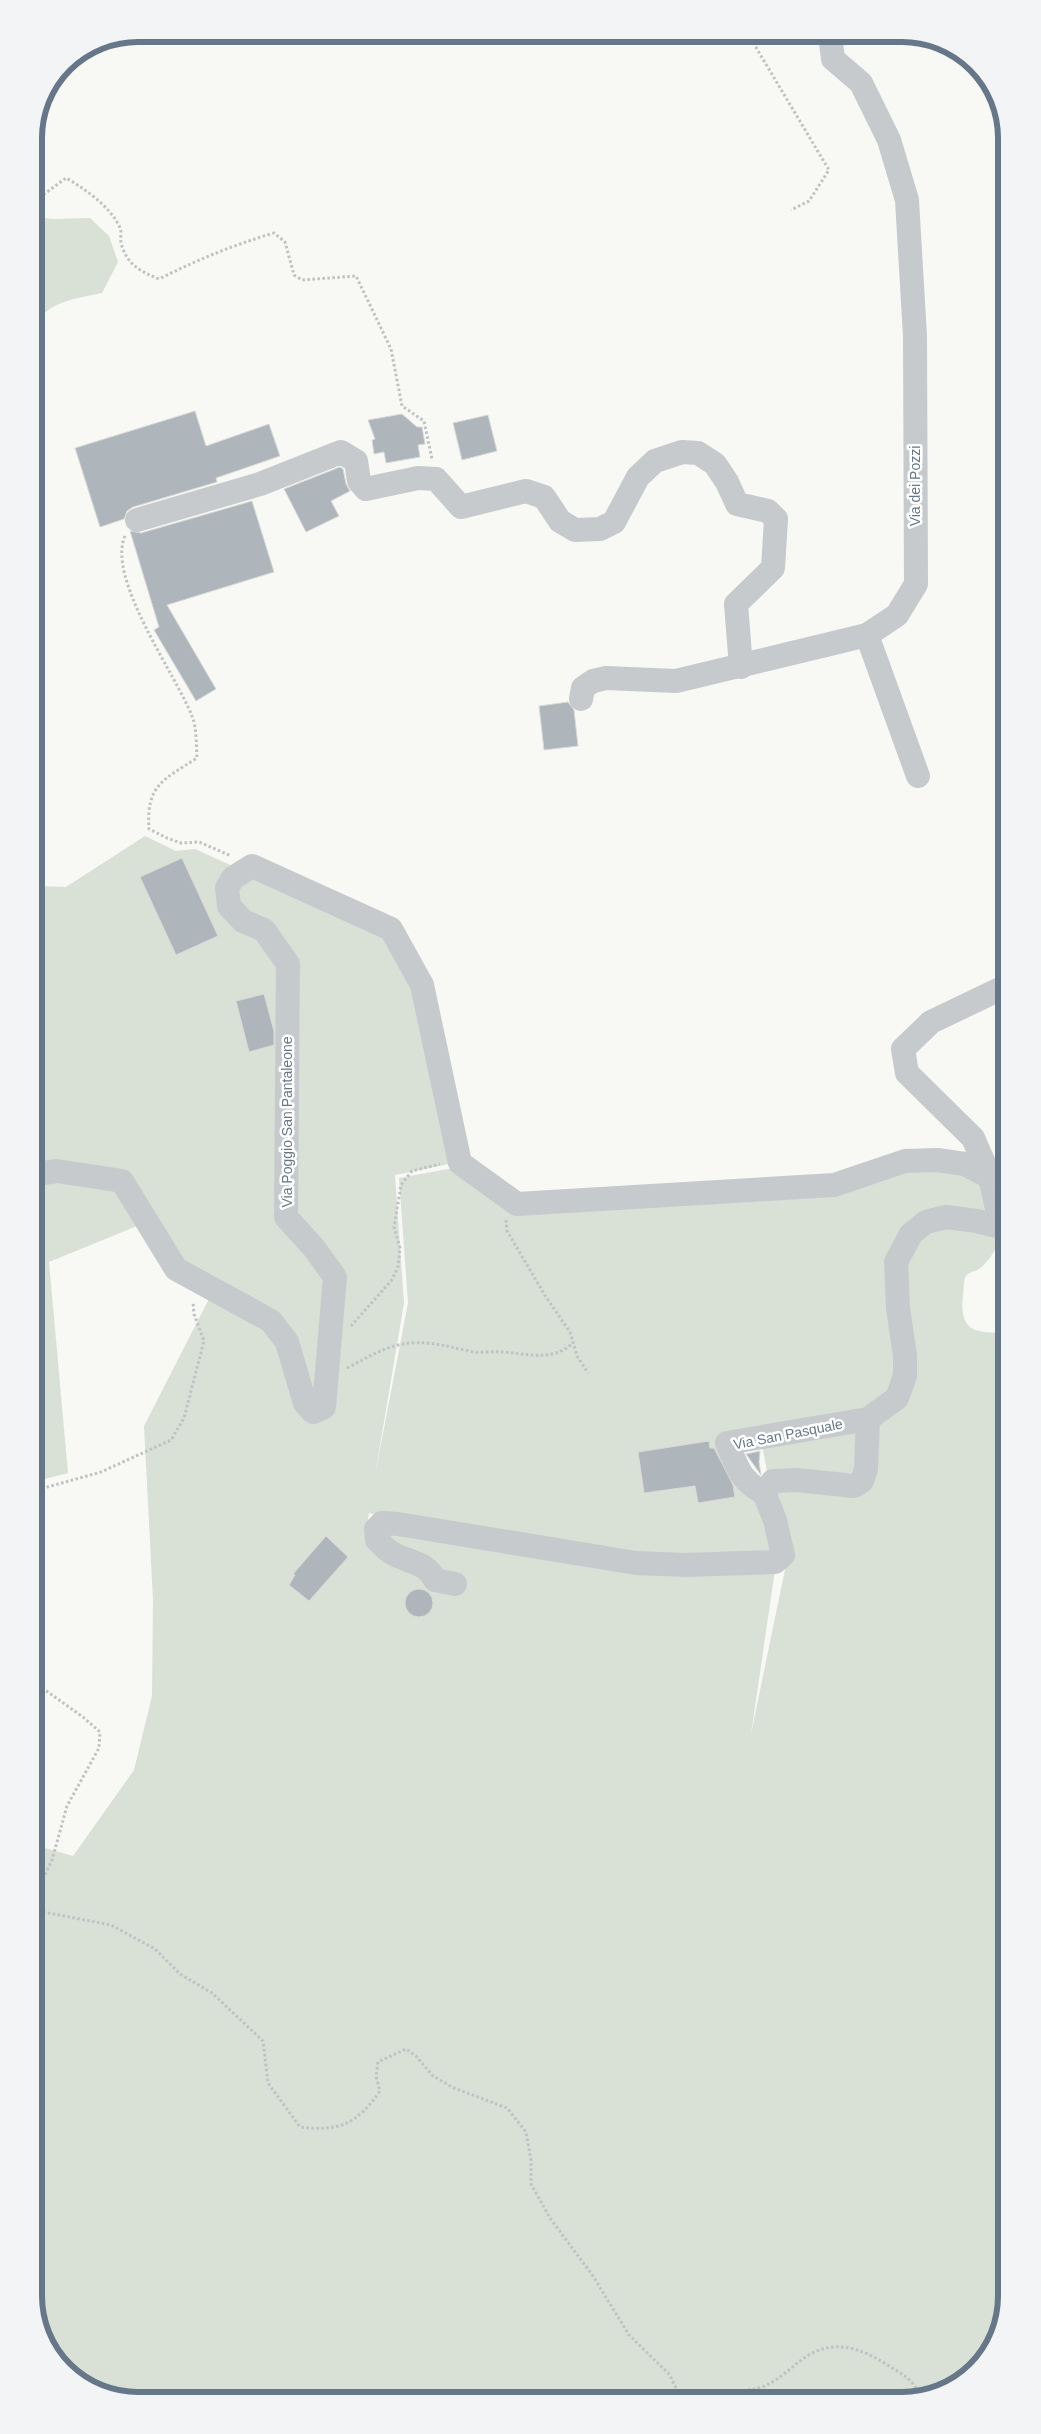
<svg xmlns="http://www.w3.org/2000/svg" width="1041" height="2434" font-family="Helvetica,sans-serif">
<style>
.green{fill:#d9e0d6;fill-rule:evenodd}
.building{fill:#aeb6bc;stroke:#dadad7}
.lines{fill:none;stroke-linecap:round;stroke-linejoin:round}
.path{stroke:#bfc2c4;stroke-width:3;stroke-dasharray:2.5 2.5;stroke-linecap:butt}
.minor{stroke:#c6cacd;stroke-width:24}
.labels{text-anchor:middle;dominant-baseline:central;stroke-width:5;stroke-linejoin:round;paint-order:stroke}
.street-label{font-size:14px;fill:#657788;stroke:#fff}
.rim{fill:none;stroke:#657788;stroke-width:6}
</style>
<rect width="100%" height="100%" fill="#f8f8f5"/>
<g class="green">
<path d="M34,217L53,219L90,218L109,236L118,262L102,293C74,299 54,300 34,323Z"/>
<path d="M145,836L176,851L195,849L386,936L417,993L454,1163L395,1175L404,1303L375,1475L408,1303L399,1178L459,1167L516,1208L835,1189L905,1165L937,1163L964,1168L986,1180L996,1222L946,1213L924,1218L907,1232L892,1261L894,1308L901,1356V1376L894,1395L866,1415L722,1440L737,1476L747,1489L760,1496L771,1521L778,1554L773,1558L686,1561L637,1559L399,1520L369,1513L367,1524L635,1568L686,1570L778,1567L775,1570L751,1734L788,1555L781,1518L770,1494L776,1487L800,1486L855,1492L867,1485L871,1470L873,1422C882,1416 895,1409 901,1402C920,1378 903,1312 902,1282C902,1276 900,1268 902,1263C903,1257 908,1251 911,1246C929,1211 969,1224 1000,1232C999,1246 990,1261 979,1269C975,1272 970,1271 966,1276C963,1281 964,1290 963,1295C959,1331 975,1334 1005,1332L1007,2296L986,2359L936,2395L131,2400L74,2379L39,2329L38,1846L73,1856L134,1770L152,1696L153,1600L144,1426L214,1289L176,1269L137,1226L49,1262L68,1473L37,1481L36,886L66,887ZM314,1248L335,1277L329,1365L322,1376L328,1279L310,1250Z"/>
<polygon points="854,1426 859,1435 858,1472 848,1474 768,1476 761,1440"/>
</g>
<g class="building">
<polygon points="195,411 206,446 269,424 280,456 216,478 217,482 133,507 127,511 124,519 100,527 75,448"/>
<polygon points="402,414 417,427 422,427 425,444 418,445 420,457 386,463 384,452 374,454 372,440 375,439 368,420"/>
<polygon points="488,415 497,451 462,460 453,423"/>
<polygon points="340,467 343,469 346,484 350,491 331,501 339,516 306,532 284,489"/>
<polygon points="252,501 274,572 167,605 216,689 196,701 154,630 159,627 130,531 141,533"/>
<polygon points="568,702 574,710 578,746 544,750 539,706"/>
<polygon points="182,858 218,936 176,955 140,877"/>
<polygon points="264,994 274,1031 274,1045 249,1052 236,1001"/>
<polygon points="709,1441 710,1448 714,1448 733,1485 735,1497 698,1503 695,1486 644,1493 638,1452"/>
<polygon points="760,1451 759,1462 761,1475 746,1454"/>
<polygon points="326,1536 348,1557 309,1601 289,1585 295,1575 293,1574"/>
<circle cx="419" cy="1603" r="14"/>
</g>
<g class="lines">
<g class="path">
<polyline points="748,34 829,170 809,201 791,210"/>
<path d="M34,198L43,195L66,178C84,188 112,208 120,228C122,232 120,238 121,243C127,265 140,271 159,279C197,260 233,245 274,233L285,242L294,275L302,280L356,276L391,349L402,406L424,421L432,459"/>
<path d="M125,536C106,578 176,675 192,716C197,728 196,745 197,758C163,780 146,785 149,829L167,838L181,843L199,842L231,856"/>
<polyline points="506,1220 507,1231 546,1297 570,1332 577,1356 588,1373"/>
<polyline points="351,1326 391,1281 398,1268 400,1248 394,1227 401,1185 412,1171 440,1164"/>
<path d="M347,1368C369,1357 384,1346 410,1343C433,1341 452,1348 474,1352C482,1353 492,1351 501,1352C527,1353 550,1363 573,1343"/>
<polyline points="37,1490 101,1472 171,1440 184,1418 204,1341 194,1314 193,1302"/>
<polyline points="38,1685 83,1717 100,1732 99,1748 67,1806 52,1860 38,1889"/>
<path d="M38,1911L111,1925L155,1949L180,1974L212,1993L263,2041L268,2083L300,2127C339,2132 357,2124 380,2091L376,2076L378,2062L406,2049L416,2056L433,2076L454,2088L507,2108L526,2132L531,2160V2184L550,2218L593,2276L629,2335L669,2374L680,2396"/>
<path d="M729,2396C743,2388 750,2391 762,2387C780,2380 792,2366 807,2356C835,2339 860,2348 886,2364C901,2374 913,2378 919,2395"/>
</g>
<g class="minor">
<polyline points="137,520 260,484 341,452 356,461 359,481 366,489 418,478 436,479 461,507 526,491 544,497 560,521 575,530 600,529 614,522 638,477 655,461 682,452 698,453 715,464 727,482 737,504 768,511 776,519 773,568 736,604 741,667"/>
<polyline points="867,635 918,776"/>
<polyline points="581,699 583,688 593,681 606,678 676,681 867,635 897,615 916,584 915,336 907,200 889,140 861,83 833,59 830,34"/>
<polyline points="1004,987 931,1022 903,1049 907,1073 973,1138 990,1177 1001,1227 1005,1228"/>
<polyline points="36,1174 57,1171 122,1181 176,1269 271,1321 287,1342 305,1403 313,1412 324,1407 335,1277 314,1248 286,1217 288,964 264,930 243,921 229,906 227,888 233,878 252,866 391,929 422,985 460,1163 517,1204 834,1185 905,1161 937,1160 965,1164 990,1177"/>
<path d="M868,1419L866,1469L862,1481L854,1486L797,1480L773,1481L764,1493C740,1481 737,1466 727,1443L868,1419L897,1398L905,1376V1356L898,1308L896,1262L911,1234L926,1222L946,1217L977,1221L1001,1227"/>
<path d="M455,1584L435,1580C427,1562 407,1562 392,1553C386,1550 382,1544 377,1540L376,1529L382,1523L398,1524L636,1563L686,1565L775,1562L783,1555L775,1520L764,1493"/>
</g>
</g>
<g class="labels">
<g class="street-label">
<text transform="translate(915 486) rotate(-90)">Via dei Pozzi</text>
<text transform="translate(287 1122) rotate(-90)">Via Poggio San Pantaleone</text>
<text transform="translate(788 1434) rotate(-11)">Via San Pasquale</text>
</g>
</g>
<path d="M0 0H1041V2434H0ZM138 42H902A96 96 0 0 1 998 138V2296A96 96 0 0 1 902 2392H138A96 96 0 0 1 42 2296V138A96 96 0 0 1 138 42Z" fill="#f3f4f5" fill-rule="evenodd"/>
<path class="rim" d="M138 42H902A96 96 0 0 1 998 138V2296A96 96 0 0 1 902 2392H138A96 96 0 0 1 42 2296V138A96 96 0 0 1 138 42Z"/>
</svg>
